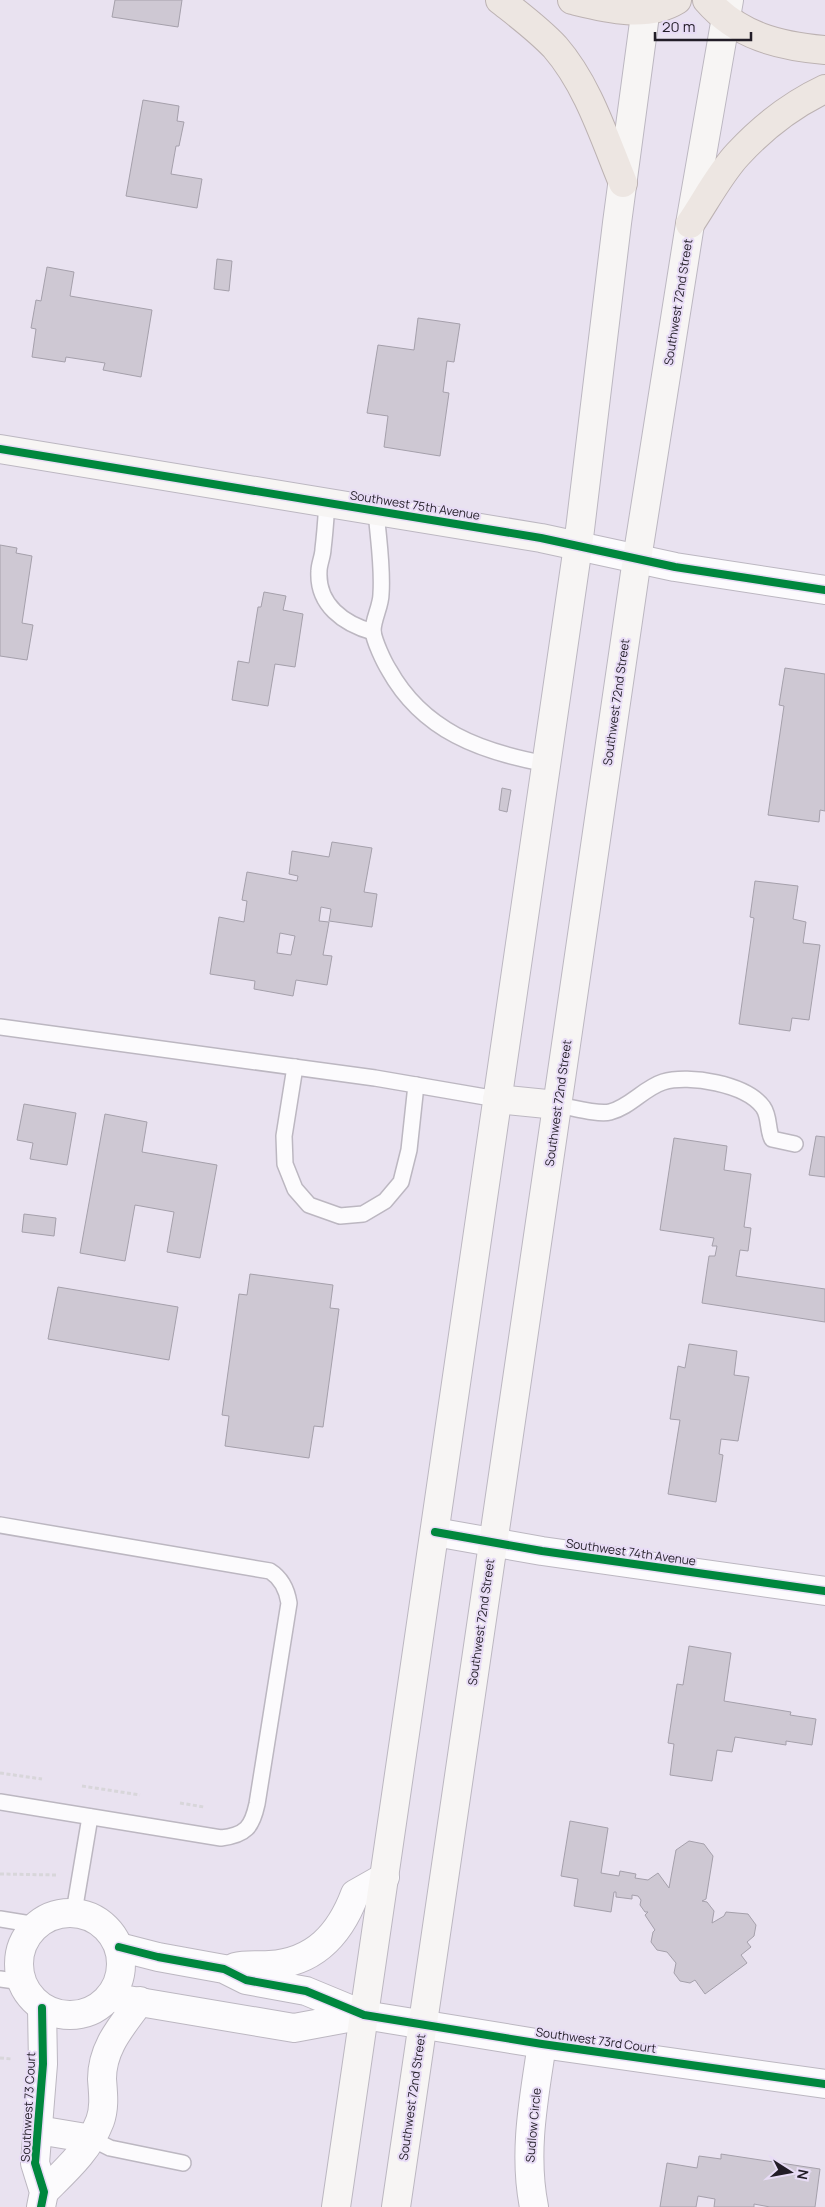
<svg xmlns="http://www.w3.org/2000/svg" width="825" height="2207" font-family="Manrope,sans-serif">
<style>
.building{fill:#cec8d3;stroke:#a5a0ab;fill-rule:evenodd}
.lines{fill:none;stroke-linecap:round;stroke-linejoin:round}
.lane-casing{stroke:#bcb7c1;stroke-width:18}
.street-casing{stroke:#bcb7c1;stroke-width:30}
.secondary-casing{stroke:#bcb7c1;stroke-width:30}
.highway-casing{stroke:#bcb2b2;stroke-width:30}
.path{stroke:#d8d6da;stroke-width:3;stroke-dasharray:4 2.5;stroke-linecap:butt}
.lane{stroke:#fcfbfd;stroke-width:15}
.street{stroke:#fcfbfd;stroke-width:28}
.secondary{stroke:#f7f5f4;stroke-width:28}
.highway{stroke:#ede6e2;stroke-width:28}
.cycleway-casing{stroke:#e8dcf6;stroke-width:11}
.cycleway{stroke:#00873e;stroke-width:8}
.labels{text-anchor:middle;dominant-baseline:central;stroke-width:4;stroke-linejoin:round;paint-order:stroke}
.street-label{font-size:12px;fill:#221d27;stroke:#e8dcf6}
</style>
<rect width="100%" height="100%" fill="#e9e2f0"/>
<g class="building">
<polygon points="115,0 182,0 178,27 112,17"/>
<polygon points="143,100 179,106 177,121 184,122 179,146 176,146 171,174 202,179 197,208 126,196"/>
<polygon points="217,259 232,261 229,291 214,289"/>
<polygon points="47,267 74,272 70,296 152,310 141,377 103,370 105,363 66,357 65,362 32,357 36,329 31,328 36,300 41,301"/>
<polygon points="418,318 460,324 454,362 447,361 443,392 449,393 440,456 384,447 388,416 367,413 378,345 414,350"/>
<polygon points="0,545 17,548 16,553 32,556 22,623 33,625 27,660 0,656"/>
<polygon points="264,592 286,596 283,610 303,614 295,667 275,664 268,706 232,700 238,661 249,663 258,607 261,607"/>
<polygon points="785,668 825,674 825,811 820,810 819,822 768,815 784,706 779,705"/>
<polygon points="502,788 511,790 507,812 499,810"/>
<path d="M332,842L372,848L364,892L377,894L372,927L329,921L331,909L321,907L319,921L329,922L323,955L332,956L327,985L296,980L293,996L254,989L255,981L210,974L219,917L244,922L247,901L242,900L247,872L297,881L298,876L289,874L292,851L329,857ZM280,933L295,936L291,955L277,953Z"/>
<polygon points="755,881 798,886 793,919 806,922 803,943 820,945 809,1020 792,1018 790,1031 739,1024 754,918 750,917"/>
<polygon points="24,1104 76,1113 67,1165 30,1159 33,1143 17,1140"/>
<polygon points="105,1114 147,1122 142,1152 217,1165 200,1258 167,1252 174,1212 135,1205 125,1261 80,1253"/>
<polygon points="816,1136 825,1137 825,1177 809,1175"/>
<polygon points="674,1138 727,1146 724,1170 751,1174 744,1227 751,1228 748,1251 740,1250 736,1276 825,1289 825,1322 702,1303 709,1256 715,1256 717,1246 712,1246 714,1238 660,1230"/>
<polygon points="24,1214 56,1218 54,1236 22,1232"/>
<polygon points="250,1274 333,1285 330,1308 339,1309 323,1427 314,1426 309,1458 225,1446 229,1416 222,1415 239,1294 247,1295"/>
<polygon points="58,1287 178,1307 169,1360 48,1339"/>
<polygon points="689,1344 737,1351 734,1375 749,1377 738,1441 721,1439 719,1454 723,1455 716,1502 668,1494 680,1420 670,1419 678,1366 685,1368"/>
<polygon points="689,1646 731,1653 724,1701 791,1712 790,1715 816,1719 812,1745 786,1741 786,1745 735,1737 732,1752 717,1750 712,1781 670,1775 674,1744 668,1743 677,1684 683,1685"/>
<polygon points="570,1821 608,1828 601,1873 619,1876 620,1871 636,1874 635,1878 648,1880 658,1873 669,1888 676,1850 689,1841 704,1844 713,1856 706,1899 702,1901 707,1902 714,1911 712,1923 724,1916 726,1912 748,1914 756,1925 754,1936 747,1942 751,1947 741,1955 747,1963 705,1994 695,1980 690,1983 680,1981 674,1973 676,1963 667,1952 657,1950 651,1942 653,1932 655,1930 645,1915 648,1912 645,1912 640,1905 641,1900 638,1896 632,1895 632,1899 616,1897 616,1892 614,1892 611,1912 574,1906 578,1879 561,1876"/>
<polygon points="721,2154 820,2169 815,2207 770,2207 754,2204 754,2207 714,2207 715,2199 698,2196 696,2207 660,2207 667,2163 697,2168 699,2156 721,2159"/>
</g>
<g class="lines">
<g class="lane-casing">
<g id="lane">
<path d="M327,502C326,518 325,533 323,549C323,556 319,564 319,571C317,605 344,624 373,632"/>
<path d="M376,510C378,538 383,566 381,594C381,606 373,619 373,631C374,641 384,662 389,670C423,731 481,752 547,764"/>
<polyline points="0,1027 375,1078 497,1099"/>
<polyline points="295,1067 284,1136 285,1164 295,1189 309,1205 340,1216 363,1214 385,1201 401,1182 409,1150 416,1085"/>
<path d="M557,1105C571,1107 598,1115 610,1112C630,1107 644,1088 663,1082C689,1074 746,1084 763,1107C770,1117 767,1129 772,1139L795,1144"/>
<path d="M0,1525L270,1571C281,1578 287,1590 289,1603L257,1804C252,1827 246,1835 221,1838L0,1802"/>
<polyline points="74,1912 90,1817"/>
<polyline points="0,1919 37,1925"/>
<polyline points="0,1979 22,1982"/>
<polyline points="92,2139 110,2148 183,2163"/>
</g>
</g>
<g class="street-casing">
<g id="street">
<polyline points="578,546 675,567 825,590"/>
<polyline points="435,1532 542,1551 825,1591"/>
<circle cx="70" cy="1964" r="51"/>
<polyline points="119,1947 158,1957 224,1969 246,1980 306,1991 364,2015 542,2044 825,2084"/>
<path d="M235,1967C247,1964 258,1966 270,1965C315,1962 340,1934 355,1894L385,1877"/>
<polyline points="110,1997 294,2028 364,2015"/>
<polyline points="38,2130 92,2139"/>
<path d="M44,2192C65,2171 89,2150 100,2121C105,2107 103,2093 102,2079C102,2047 122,2026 140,2001"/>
<polyline points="41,2207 44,2192 35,2163 43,2064 42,2008"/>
<path d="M534,2207C523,2152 534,2098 542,2044"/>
</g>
</g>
<g class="secondary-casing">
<g id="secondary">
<polyline points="0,449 541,538 578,546"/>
<polyline points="497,1099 557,1105"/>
<polyline points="336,2207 578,546 617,223 647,0"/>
<polyline points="396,2207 637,559 690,224 729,0"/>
</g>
</g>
<g class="highway-casing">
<g id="highway">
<path d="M500,0C519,15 538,29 555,47C588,85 604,137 623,183"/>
<path d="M572,0C605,8 646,19 677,0"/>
<path d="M707,0C738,36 779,46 825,50"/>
<path d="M690,224C705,202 720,173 738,154C763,127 791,105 825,89"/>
</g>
</g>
<g class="path">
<polyline points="0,1773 42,1779"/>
<polyline points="82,1786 140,1795"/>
<polyline points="180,1803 204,1807"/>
<polyline points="0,1874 57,1875"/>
<polyline points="0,2058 12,2059"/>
</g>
<use href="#lane" class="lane"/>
<use href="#street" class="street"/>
<use href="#secondary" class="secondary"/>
<use href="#highway" class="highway"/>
<g class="cycleway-casing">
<g id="cycleway">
<polyline points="0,449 541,538 675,567 825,590"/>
<polyline points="435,1532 542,1551 825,1591"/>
<polyline points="119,1947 158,1957 224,1969 246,1980 306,1991 364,2015 542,2044 825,2084"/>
<polyline points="41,2207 44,2192 35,2163 43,2064 42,2008"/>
</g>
</g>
<use href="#cycleway" class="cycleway"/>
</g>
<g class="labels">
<g class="street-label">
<text transform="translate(678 302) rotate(-81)">Southwest 72nd Street</text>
<text transform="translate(415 505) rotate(9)">Southwest 75th Avenue</text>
<text transform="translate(616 702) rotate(-82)">Southwest 72nd Street</text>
<text transform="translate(558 1103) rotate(-82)">Southwest 72nd Street</text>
<text transform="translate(631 1552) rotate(8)">Southwest 74th Avenue</text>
<text transform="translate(481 1622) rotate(-82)">Southwest 72nd Street</text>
<text transform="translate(596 2040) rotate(8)">Southwest 73rd Court</text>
<text transform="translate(412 2097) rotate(-82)">Southwest 72nd Street</text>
<text transform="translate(28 2107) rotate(-87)">Southwest 73 Court</text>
<text transform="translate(533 2125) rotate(-85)">Sudlow Circle</text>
</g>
</g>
<g transform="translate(790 2172) rotate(101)" stroke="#e8dcf6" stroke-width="4" paint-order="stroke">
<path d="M0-4L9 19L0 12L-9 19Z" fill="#221d27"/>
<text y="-8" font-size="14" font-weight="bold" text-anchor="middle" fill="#221d27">N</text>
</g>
<path d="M655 32v8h96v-8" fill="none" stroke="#221d27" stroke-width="2.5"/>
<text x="662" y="32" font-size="15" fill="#221d27" stroke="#e8dcf6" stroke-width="4" paint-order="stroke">20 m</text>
</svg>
